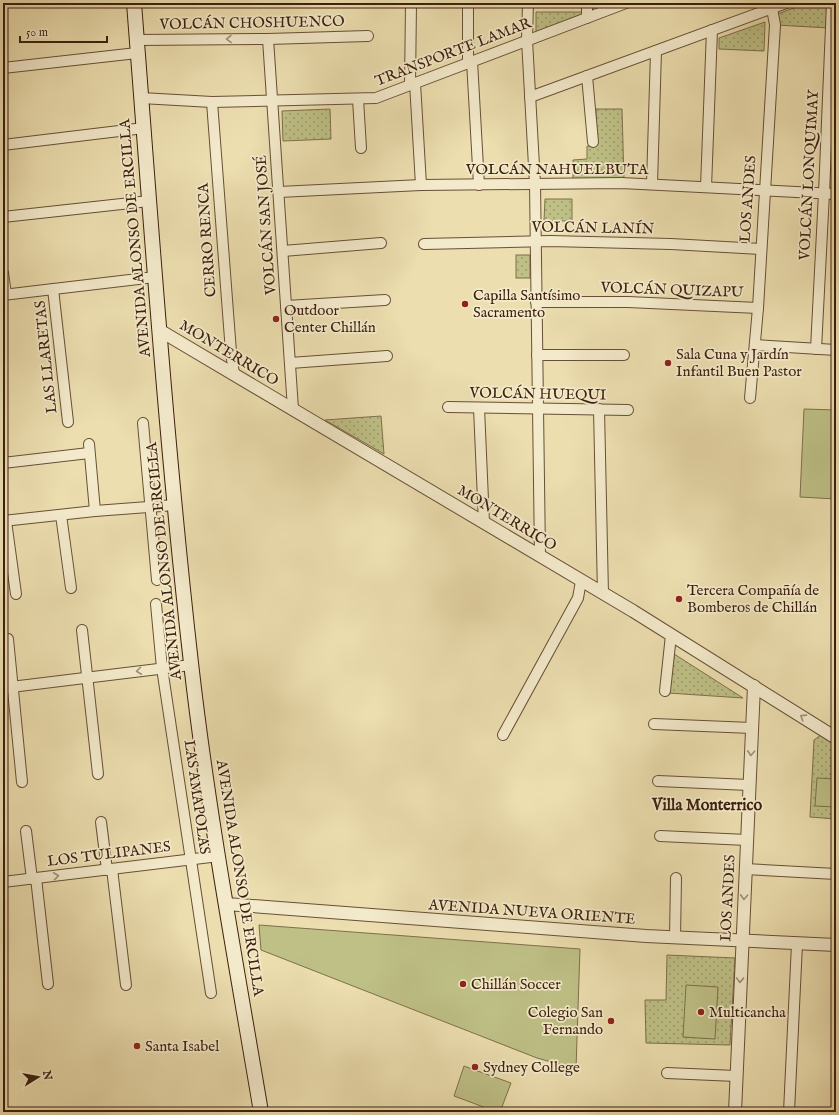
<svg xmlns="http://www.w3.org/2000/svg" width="839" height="1115" font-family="'IM FELL English',serif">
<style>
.grass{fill:url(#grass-dots);stroke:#7d704a}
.pitch{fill:#bec086;stroke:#7d704a}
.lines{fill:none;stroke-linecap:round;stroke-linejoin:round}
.minor-casing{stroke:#684f36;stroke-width:12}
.tertiary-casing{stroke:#684f36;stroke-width:14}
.secondary-casing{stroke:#3c1f0d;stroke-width:16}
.minor{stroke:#f3eacb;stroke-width:10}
.tertiary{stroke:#f3eacb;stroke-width:12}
.secondary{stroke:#f3eacb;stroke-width:14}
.oneway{stroke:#a18f76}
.poi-dot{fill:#8f2418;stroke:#f3eacb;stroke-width:1.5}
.labels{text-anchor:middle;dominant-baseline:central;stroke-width:3.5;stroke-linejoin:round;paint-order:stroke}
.street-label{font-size:15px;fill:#3c1f0d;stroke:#f3eacb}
.poi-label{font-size:15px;fill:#3c1f0d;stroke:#f3eacb;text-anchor:start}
.neighbourhood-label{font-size:16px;font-weight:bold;fill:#3c1f0d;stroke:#f3eacb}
</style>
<defs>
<pattern id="grass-dots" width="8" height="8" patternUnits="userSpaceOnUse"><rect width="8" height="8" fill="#bec086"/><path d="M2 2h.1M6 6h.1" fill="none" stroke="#9c9b6c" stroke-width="1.8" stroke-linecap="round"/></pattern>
</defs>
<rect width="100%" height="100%" fill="#ecdeaf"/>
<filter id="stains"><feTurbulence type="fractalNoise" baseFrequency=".005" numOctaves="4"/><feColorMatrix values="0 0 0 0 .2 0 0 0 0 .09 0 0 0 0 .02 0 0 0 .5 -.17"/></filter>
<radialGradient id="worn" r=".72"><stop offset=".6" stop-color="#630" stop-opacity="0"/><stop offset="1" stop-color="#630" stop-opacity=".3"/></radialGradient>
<g class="grass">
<polygon points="807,3 831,3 829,28 776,25 775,15"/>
<polygon points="536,12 582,12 582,16 536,33"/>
<polygon points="765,22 764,51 719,49 719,38"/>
<polygon points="330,109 331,139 283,141 282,111"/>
<polygon points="596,109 622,109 624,180 573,181 573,160 587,159 587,146 596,146"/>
<polygon points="545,199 572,199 572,221 544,221"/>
<rect x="516" y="255" width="14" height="23"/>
<polygon points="381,416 384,454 325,420"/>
<polygon points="671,652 743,698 668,693"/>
<polygon points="836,724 836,819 810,817 814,740"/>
<polygon points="667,955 735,958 730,1045 646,1043 645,1000 666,1000"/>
</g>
<g class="pitch">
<polygon points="804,409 836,410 836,499 800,497"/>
<polygon points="817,778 836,779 836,807 815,806"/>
<polygon points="259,925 580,949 576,1069 537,1058 261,950"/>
<polygon points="686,985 718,987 715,1039 683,1037"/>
<polygon points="464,1066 511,1083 500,1112 497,1112 454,1096"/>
</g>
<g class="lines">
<g class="minor-casing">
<g id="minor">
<polyline points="528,3 527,40 535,184 540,556"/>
<polyline points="587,18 587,3"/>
<polyline points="268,39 293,409"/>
<polyline points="137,40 268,39 368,36"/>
<polyline points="472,61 479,185"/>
<polyline points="468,64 468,3"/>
<polyline points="3,68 137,53"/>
<polyline points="587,76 593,142"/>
<polyline points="415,83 421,185"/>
<polyline points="410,85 411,3"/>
<polyline points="530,97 786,3"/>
<polyline points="141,98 212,102 376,98 626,3"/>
<polyline points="358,99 361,148"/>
<polyline points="212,102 231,352 234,374"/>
<polyline points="3,145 144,128"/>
<polyline points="652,184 656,51"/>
<polyline points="706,187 712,30"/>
<polyline points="279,192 421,185 621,183 836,194"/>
<polyline points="3,217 149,201"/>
<polyline points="424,244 550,241 671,244 761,249"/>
<polyline points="283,251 381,243"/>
<polyline points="3,273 6,294"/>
<polyline points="53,289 68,422"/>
<polyline points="3,295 155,277"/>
<polyline points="536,302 628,302 758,308"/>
<polyline points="286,306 385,300"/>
<polyline points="755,345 836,350"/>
<polyline points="816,349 824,193 832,3"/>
<polyline points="537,355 624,355"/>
<polyline points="290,363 387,356"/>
<polyline points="750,398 758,308 775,25 771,3"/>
<polyline points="448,407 628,410"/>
<polyline points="479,408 484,523"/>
<polyline points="599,409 603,594"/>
<polyline points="143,423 157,580"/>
<polyline points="89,444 95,511"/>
<polyline points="3,463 89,453"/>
<polyline points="61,515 71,588"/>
<polyline points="3,521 95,511 175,505"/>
<polyline points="6,521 16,594"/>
<polyline points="156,604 162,668 211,993"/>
<polyline points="82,630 98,774"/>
<polyline points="8,639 22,782"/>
<polyline points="3,688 191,665"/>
<polyline points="665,691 671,635"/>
<polyline points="654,724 752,728"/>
<polyline points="503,735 578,598 581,581"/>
<polyline points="658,781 749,785"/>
<polyline points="101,822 107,870"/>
<polyline points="26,831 32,879"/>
<polyline points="660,836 747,840"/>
<polyline points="112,869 126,985"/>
<polyline points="745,869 836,874"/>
<polyline points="36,878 48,984"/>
<polyline points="3,882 219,856"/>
<polyline points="675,938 676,878"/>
<polyline points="667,1073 736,1076"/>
<polyline points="789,1112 797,944"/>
</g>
</g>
<g class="tertiary-casing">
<g id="tertiary">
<polyline points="159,330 633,611 836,738"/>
<polyline points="226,904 646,936 836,945"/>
<polyline points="735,1112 754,686"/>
</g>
</g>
<g class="secondary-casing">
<path id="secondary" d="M134,3C151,223 166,443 191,663C208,813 236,963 261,1112"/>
</g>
<use href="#minor" class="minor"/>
<use href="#tertiary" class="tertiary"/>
<use href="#secondary" class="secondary"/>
</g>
<defs><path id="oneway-chevron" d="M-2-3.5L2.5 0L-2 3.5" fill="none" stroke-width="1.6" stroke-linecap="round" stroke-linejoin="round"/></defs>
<g class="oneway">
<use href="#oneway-chevron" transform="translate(229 39) rotate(179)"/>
<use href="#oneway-chevron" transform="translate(139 671) rotate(173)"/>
<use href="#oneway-chevron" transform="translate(803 717) rotate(-147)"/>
<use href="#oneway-chevron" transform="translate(751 753) rotate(93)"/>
<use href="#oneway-chevron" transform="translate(56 876) rotate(-7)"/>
<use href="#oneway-chevron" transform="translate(744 897) rotate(93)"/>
<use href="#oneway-chevron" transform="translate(740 980) rotate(92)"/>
</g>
<g class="poi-dot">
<circle cx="465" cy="304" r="4"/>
<circle cx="276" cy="319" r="4"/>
<circle cx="668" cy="363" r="4"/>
<circle cx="679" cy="599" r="4"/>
<circle cx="463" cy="984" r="4"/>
<circle cx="701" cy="1012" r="4"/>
<circle cx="611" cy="1021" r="4"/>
<circle cx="137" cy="1046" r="4"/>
<circle cx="475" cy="1067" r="4"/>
</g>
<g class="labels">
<g class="street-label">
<text transform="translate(252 23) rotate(-1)">VOLCÁN CHOSHUENCO</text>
<text transform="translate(453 52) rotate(-21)">TRANSPORTE LAMAR</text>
<text x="557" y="169">VOLCÁN NAHUELBUTA</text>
<text transform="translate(809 175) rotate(-87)">VOLCÁN LONQUIMAY</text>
<text transform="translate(748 199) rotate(-86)">LOS ANDES</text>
<text transform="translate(266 225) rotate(-94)">VOLCÁN SAN JOSÉ</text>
<text transform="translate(593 228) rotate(1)">VOLCÁN LANÍN</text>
<text transform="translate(135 238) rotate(-95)">AVENIDA ALONSO DE ERCILLA</text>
<text transform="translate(207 240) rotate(-94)">CERRO RENCA</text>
<text transform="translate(672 290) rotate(2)">VOLCÁN QUIZAPU</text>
<text transform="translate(229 353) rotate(31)">MONTERRICO</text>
<text transform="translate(46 357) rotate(-96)">LAS LLARETAS</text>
<text transform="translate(538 394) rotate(1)">VOLCÁN HUEQUI</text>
<text transform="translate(507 518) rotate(31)">MONTERRICO</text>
<text transform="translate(164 561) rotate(-96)">AVENIDA ALONSO DE ERCILLA</text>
<text transform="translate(197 797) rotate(82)">LAS AMAPOLAS</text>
<text transform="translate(109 854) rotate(-7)">LOS TULIPANES</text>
<text transform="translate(240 878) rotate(81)">AVENIDA ALONSO DE ERCILLA</text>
<text transform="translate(728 898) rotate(-87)">LOS ANDES</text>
<text transform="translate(532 912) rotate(4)">AVENIDA NUEVA ORIENTE</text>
</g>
<g class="poi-label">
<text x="473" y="295">Capilla Santísimo<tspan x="473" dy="17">Sacramento</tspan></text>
<text x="284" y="310">Outdoor<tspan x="284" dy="17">Center Chillán</tspan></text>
<text x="676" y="354">Sala Cuna y Jardín<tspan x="676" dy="17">Infantil Buen Pastor</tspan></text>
<text x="687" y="590">Tercera Compañía de<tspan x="687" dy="17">Bomberos de Chillán</tspan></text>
<text x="471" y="984">Chillán Soccer</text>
<text x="603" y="1012" text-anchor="end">Colegio San<tspan x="603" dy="17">Fernando</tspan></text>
<text x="709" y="1012">Multicancha</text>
<text x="145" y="1046">Santa Isabel</text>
<text x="483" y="1067">Sydney College</text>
</g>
<g class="neighbourhood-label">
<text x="707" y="806">Villa Monterrico</text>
</g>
</g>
<rect width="839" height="1115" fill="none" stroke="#ecdeaf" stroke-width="16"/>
<rect x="4" y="4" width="831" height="1107" fill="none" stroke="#3c1f0d" stroke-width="2"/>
<rect x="8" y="8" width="823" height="1099" fill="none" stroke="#3c1f0d"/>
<g transform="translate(38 1077) rotate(79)" stroke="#f3eacb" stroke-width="3" paint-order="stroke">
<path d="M0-3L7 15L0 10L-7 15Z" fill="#3c1f0d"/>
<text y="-6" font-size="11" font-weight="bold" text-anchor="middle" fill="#3c1f0d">N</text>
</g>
<path d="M20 36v6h87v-6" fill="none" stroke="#3c1f0d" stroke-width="2"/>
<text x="26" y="36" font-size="12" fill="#3c1f0d" stroke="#f3eacb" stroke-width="3" paint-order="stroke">50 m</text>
<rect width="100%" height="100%" filter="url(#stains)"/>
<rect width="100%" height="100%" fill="url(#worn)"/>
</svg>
